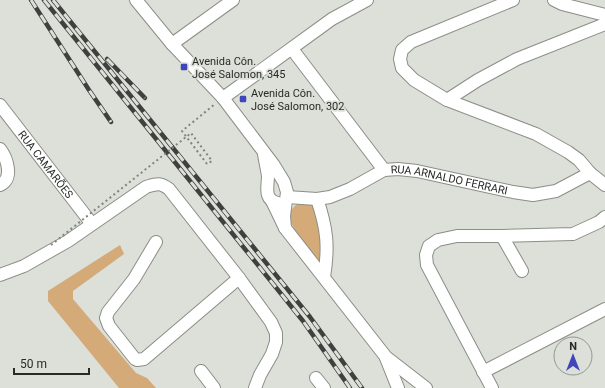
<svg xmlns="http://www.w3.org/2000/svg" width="605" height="388" font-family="Roboto,sans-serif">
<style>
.green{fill:#d4aa78}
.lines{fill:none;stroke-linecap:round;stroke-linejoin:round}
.minor-casing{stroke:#8a8e87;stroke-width:14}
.path{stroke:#81847e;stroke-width:2;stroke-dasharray:2 3;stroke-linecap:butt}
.minor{stroke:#fff;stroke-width:12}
.rail-casing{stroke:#3e413d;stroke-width:4.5}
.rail{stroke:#dce0d8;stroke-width:3;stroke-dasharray:9;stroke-linecap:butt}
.path-bridge{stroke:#81847e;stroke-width:2;stroke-dasharray:2 3;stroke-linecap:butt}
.poi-dot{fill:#4146bb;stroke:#dce0d8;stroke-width:1.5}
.labels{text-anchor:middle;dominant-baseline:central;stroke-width:3.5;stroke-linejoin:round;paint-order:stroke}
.poi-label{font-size:11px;fill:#282a27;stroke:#dce0d8;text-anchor:start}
.street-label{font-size:11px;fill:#282a27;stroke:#dce0d8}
</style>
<rect width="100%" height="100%" fill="#dce0d8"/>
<g class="green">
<path d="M299,203H311C327,219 323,245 323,265C315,255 288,228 290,215C291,209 294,206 299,203Z"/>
<polygon points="120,245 124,254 73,291 73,299 136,373 147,378 156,388 119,388 48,301 48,291"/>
</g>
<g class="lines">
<g class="minor-casing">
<g id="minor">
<polyline points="136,0 172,44 223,98 273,164 284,182 287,192 284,216 285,228"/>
<polyline points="513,0 411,42 402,50 400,59 402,68 414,80 447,100 536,134 568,152 579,160 590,173 605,185"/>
<polyline points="554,0 562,4 605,15"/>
<polyline points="172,44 233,0"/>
<polyline points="292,49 384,170"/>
<polyline points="223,98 332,19 367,0"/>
<polyline points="447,100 478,80 517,59 605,24"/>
<path id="s1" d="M0,105L92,224"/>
<path d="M0,149C7,158 14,179 0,185"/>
<path d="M264,154C265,161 267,169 268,176C268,186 263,200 278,203"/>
<path id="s2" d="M287,197L317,199L330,197L350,189L384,170L398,169L417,171L513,192L533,195L556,191L590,173"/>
<path d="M317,199C327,228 329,247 324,277"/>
<polyline points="272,201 285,228 386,357 426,388"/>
<polyline points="502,236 522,271"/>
<polyline points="156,242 134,279 108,312 106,318 109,326 135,359 137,360 144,359 239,278"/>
<path d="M0,275L24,266L68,241L146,187C156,184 160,182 169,189L239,278L271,322L276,333V342L272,354L260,375L255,388"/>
<polyline points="386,358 398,388"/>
<polyline points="201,371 214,388"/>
<polyline points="483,372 605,309"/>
<polyline points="316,378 324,388"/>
<polyline points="492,388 427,265 426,255 429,246 438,240 457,236 502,236 573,234 599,222 605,217"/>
</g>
</g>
<polyline class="path" points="207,164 182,131 215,104"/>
<use href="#minor" class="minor"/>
<g class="rail-casing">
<g id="rail">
<polyline points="31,0 89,90 111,122"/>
<polyline points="44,0 303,321 350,388"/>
<polyline points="53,0 310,317 362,388"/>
<polyline points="107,59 145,98"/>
</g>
</g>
<use href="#rail" class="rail"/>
<polyline class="path-bridge" points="51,245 191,133 212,161 207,164"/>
</g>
<g class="poi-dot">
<rect x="180" y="63" width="8" height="8" rx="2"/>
<rect x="239" y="95" width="8" height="8" rx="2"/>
</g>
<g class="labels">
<g class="poi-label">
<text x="192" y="61">Avenida Côn.<tspan x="192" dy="13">José Salomon, 345</tspan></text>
<text x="251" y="93">Avenida Côn.<tspan x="251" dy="13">José Salomon, 302</tspan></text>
</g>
<g class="street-label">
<text stroke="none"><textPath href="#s1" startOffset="75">RUA CAMARÕES</textPath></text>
<text stroke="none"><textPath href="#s2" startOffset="170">RUA ARNALDO FERRARI</textPath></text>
</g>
</g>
<g transform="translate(573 356)"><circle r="19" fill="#dce0d8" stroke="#949791"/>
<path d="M0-3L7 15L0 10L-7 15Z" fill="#4146bb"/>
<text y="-6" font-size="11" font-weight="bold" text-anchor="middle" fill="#282a27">N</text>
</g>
<path d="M14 368v6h75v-6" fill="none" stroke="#282a27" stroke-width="2"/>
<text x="20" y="368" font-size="12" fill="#282a27" stroke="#dce0d8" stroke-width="3" paint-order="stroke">50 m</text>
</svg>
